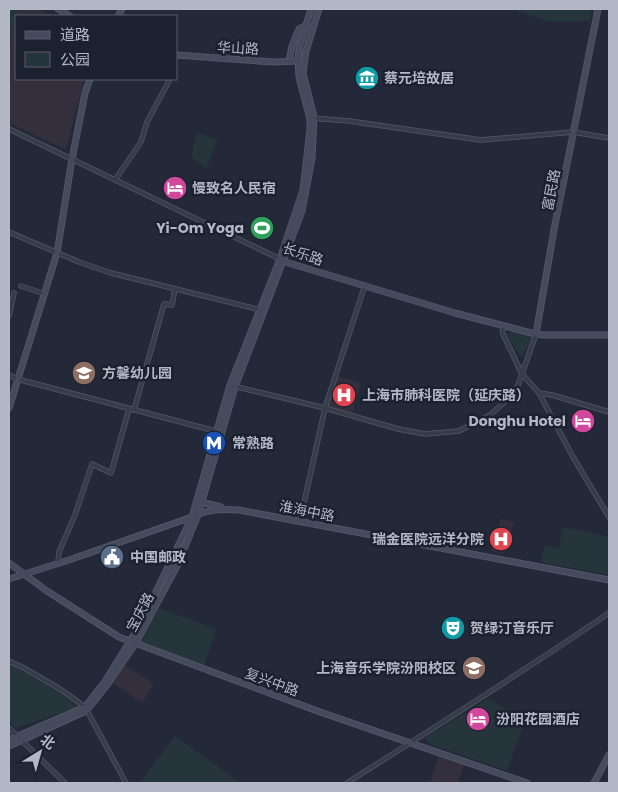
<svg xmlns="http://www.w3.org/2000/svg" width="618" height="792" font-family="Poppins,'Noto Sans SC',sans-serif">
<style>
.medical{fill:#332f3c}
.green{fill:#26353b}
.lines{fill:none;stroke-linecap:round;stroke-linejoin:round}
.street-casing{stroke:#525765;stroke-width:5.5}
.secondary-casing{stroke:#525765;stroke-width:7}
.street{stroke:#373c4a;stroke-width:4}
.secondary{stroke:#454a5d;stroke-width:5}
.labels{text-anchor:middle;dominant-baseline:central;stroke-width:5;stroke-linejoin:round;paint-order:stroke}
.street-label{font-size:14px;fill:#b3b7c6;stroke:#1c212f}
.poi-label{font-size:14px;font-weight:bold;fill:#b3b7c6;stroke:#1c212f;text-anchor:start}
</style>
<rect width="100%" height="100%" fill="#24293a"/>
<g class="medical">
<polygon points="9,9 39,9 50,16 16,16 16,79 84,79 66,150 9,123"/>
<polygon points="338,376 361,383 352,414 327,407"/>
<polygon points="501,519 514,522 504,554 491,551"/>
<polygon points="125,665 154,684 142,703 113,683"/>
<polygon points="439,755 464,764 458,783 430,783"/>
</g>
<g class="green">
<polygon points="9,9 19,9 16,14 9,48"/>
<polygon points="517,9 591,9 590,21 546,21 516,11"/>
<polygon points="197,133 217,139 207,168 191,157"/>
<polygon points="511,331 529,338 530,341 523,356 520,356 507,335"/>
<polygon points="563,527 609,537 609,575 541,562 545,545 559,548"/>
<polygon points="159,608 216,629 204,666 139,642"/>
<polygon points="9,663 58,692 77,707 16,728 9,721"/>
<polygon points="488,699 511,711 523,725 507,771 430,744 426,739 428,736"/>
<polygon points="175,736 238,781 237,783 140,783"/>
</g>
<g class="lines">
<g class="street-casing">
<g id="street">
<polyline points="312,118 349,121 481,140 573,132 609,138"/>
<polyline points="9,129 280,259"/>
<polyline points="115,180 141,142 147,122 170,79"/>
<polyline points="9,232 79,262 111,273 261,310"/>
<polyline points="21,286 45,294"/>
<polyline points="9,316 14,293"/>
<polyline points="502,325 503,334 522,374 539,393 573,457 609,517"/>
<polyline points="9,375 17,379 219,432"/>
<polyline points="233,386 325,408 398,429 425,434 459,431 490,415 510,397 517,388 536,334"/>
<polyline points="539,393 552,395 609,412"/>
<polyline points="134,410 164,304 172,305 175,289"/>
<polyline points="300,521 325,408 365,285"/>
<polyline points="58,564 59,552 75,515 92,464 111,473 129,409"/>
<polyline points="9,661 24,668 60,689 85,707 126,783"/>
<polyline points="9,728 65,783"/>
<path d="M347,783C435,727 523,672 609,613"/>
</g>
</g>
<g class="secondary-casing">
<g id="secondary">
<polyline points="58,9 70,16"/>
<polyline points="118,16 122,9"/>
<polyline points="176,55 273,62 299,61"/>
<polyline points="289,61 292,46 299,29 307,25"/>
<polyline points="282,261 455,313 531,333 543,335 609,335"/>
<polyline points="536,334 555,224 598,9"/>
<polyline points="9,408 57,253 72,159 85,93 90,79"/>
<polyline points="201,502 221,507"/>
<polyline points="9,563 47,591 119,637 320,712 527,783"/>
<path d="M9,579L69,560L192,517C209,509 220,509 239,510L609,580"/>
<polyline points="9,740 85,707 104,683 140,625 192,517 230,385 280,259 303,190 310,130 310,119 299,77 298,61 299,48 311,9"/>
<polyline points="9,746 86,711 107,685 135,644 177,566 198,515 235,387 302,211 312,158 314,117 303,73 306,51 319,9"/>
<polyline points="594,783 609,755"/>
</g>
</g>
<use href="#street" class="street"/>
<use href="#secondary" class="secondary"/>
</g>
<defs>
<g id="museum-disc" transform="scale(1.25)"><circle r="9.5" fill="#0f9aa8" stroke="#1c212f"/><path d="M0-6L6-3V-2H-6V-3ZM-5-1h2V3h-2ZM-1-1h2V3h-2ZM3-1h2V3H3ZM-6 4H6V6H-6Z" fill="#fff"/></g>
<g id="hotel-disc" transform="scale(1.25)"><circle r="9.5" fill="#d1479c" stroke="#1c212f"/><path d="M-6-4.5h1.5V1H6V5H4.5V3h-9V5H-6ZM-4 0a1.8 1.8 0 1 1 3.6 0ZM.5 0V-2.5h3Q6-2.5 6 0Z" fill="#fff"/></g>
<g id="stadium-disc" transform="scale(1.25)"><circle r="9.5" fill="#2e9e5b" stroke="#1c212f"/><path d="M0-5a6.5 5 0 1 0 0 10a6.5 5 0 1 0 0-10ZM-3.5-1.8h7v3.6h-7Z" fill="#fff"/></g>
<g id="school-disc" transform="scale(1.25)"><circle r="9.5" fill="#8d6e63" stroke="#1c212f"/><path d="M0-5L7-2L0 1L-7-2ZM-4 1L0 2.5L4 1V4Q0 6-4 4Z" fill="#fff"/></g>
<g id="hospital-disc" transform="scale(1.25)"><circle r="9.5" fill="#e0444e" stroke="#1c212f"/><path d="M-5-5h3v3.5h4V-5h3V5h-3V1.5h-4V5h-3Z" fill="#fff"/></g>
<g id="metro-disc" transform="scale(1.25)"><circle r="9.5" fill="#1a4fb4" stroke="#1c212f"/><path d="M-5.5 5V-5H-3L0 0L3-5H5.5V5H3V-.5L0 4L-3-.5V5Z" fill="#fff"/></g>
<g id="civic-disc" transform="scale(1.25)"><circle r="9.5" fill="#5c6f8a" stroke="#1c212f"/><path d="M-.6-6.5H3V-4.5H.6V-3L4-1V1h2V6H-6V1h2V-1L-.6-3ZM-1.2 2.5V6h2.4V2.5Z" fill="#fff"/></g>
<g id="theatre-disc" transform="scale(1.25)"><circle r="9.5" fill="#0f9aa8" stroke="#1c212f"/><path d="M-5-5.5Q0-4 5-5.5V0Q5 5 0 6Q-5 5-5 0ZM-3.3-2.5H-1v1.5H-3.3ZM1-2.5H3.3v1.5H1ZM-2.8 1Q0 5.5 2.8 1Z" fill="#fff"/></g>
<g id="university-disc" transform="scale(1.25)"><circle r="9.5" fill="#8d6e63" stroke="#1c212f"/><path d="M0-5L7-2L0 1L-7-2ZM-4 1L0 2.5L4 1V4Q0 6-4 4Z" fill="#fff"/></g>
</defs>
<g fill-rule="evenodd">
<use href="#museum-disc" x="367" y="78"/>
<use href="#hotel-disc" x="175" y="188"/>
<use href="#stadium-disc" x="262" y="228"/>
<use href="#school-disc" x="84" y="373"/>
<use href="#hospital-disc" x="344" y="395"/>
<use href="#hotel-disc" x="583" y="421"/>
<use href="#metro-disc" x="214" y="443"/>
<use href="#hospital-disc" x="501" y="539"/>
<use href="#civic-disc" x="112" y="557"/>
<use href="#theatre-disc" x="453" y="628"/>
<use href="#university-disc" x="474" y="668"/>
<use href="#hotel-disc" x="478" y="719"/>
</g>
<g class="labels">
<g class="street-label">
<text transform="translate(238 48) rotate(3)">华山路</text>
<text transform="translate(551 190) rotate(-79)">富民路</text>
<text transform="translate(303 254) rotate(19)">长乐路</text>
<text transform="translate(307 511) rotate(11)">淮海中路</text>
<text transform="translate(140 612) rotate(-62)">宝庆路</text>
<text transform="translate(272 682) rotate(20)">复兴中路</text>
</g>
<g class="poi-label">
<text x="384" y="78">蔡元培故居</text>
<text x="192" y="188">慢致名人民宿</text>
<text x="244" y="228" text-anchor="end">Yi-Om Yoga</text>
<text x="102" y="373">方馨幼儿园</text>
<text x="362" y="395">上海市肺科医院（延庆路）</text>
<text x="566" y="421" text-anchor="end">Donghu Hotel</text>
<text x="232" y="443">常熟路</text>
<text x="484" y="539" text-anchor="end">瑞金医院远洋分院</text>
<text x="130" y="557">中国邮政</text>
<text x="470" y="628">贺绿汀音乐厅</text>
<text x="456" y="668" text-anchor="end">上海音乐学院汾阳校区</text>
<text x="496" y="719">汾阳花园酒店</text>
</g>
</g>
<rect width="618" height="792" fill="none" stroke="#b3b7c6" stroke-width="20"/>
<rect x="15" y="15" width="162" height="65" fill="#1c212f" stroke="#585d6b"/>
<rect x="25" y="31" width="25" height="8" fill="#454a5d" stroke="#585d6b"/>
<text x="60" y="40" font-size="15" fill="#b3b7c6">道路</text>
<rect x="25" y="52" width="25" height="15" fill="#26353b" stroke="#585d6b"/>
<text x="60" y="65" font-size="15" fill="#b3b7c6">公园</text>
<g transform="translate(40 752) rotate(37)" stroke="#1c212f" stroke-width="4" paint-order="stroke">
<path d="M0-4L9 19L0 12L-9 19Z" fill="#b3b7c6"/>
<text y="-8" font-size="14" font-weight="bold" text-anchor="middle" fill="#b3b7c6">北</text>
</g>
</svg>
